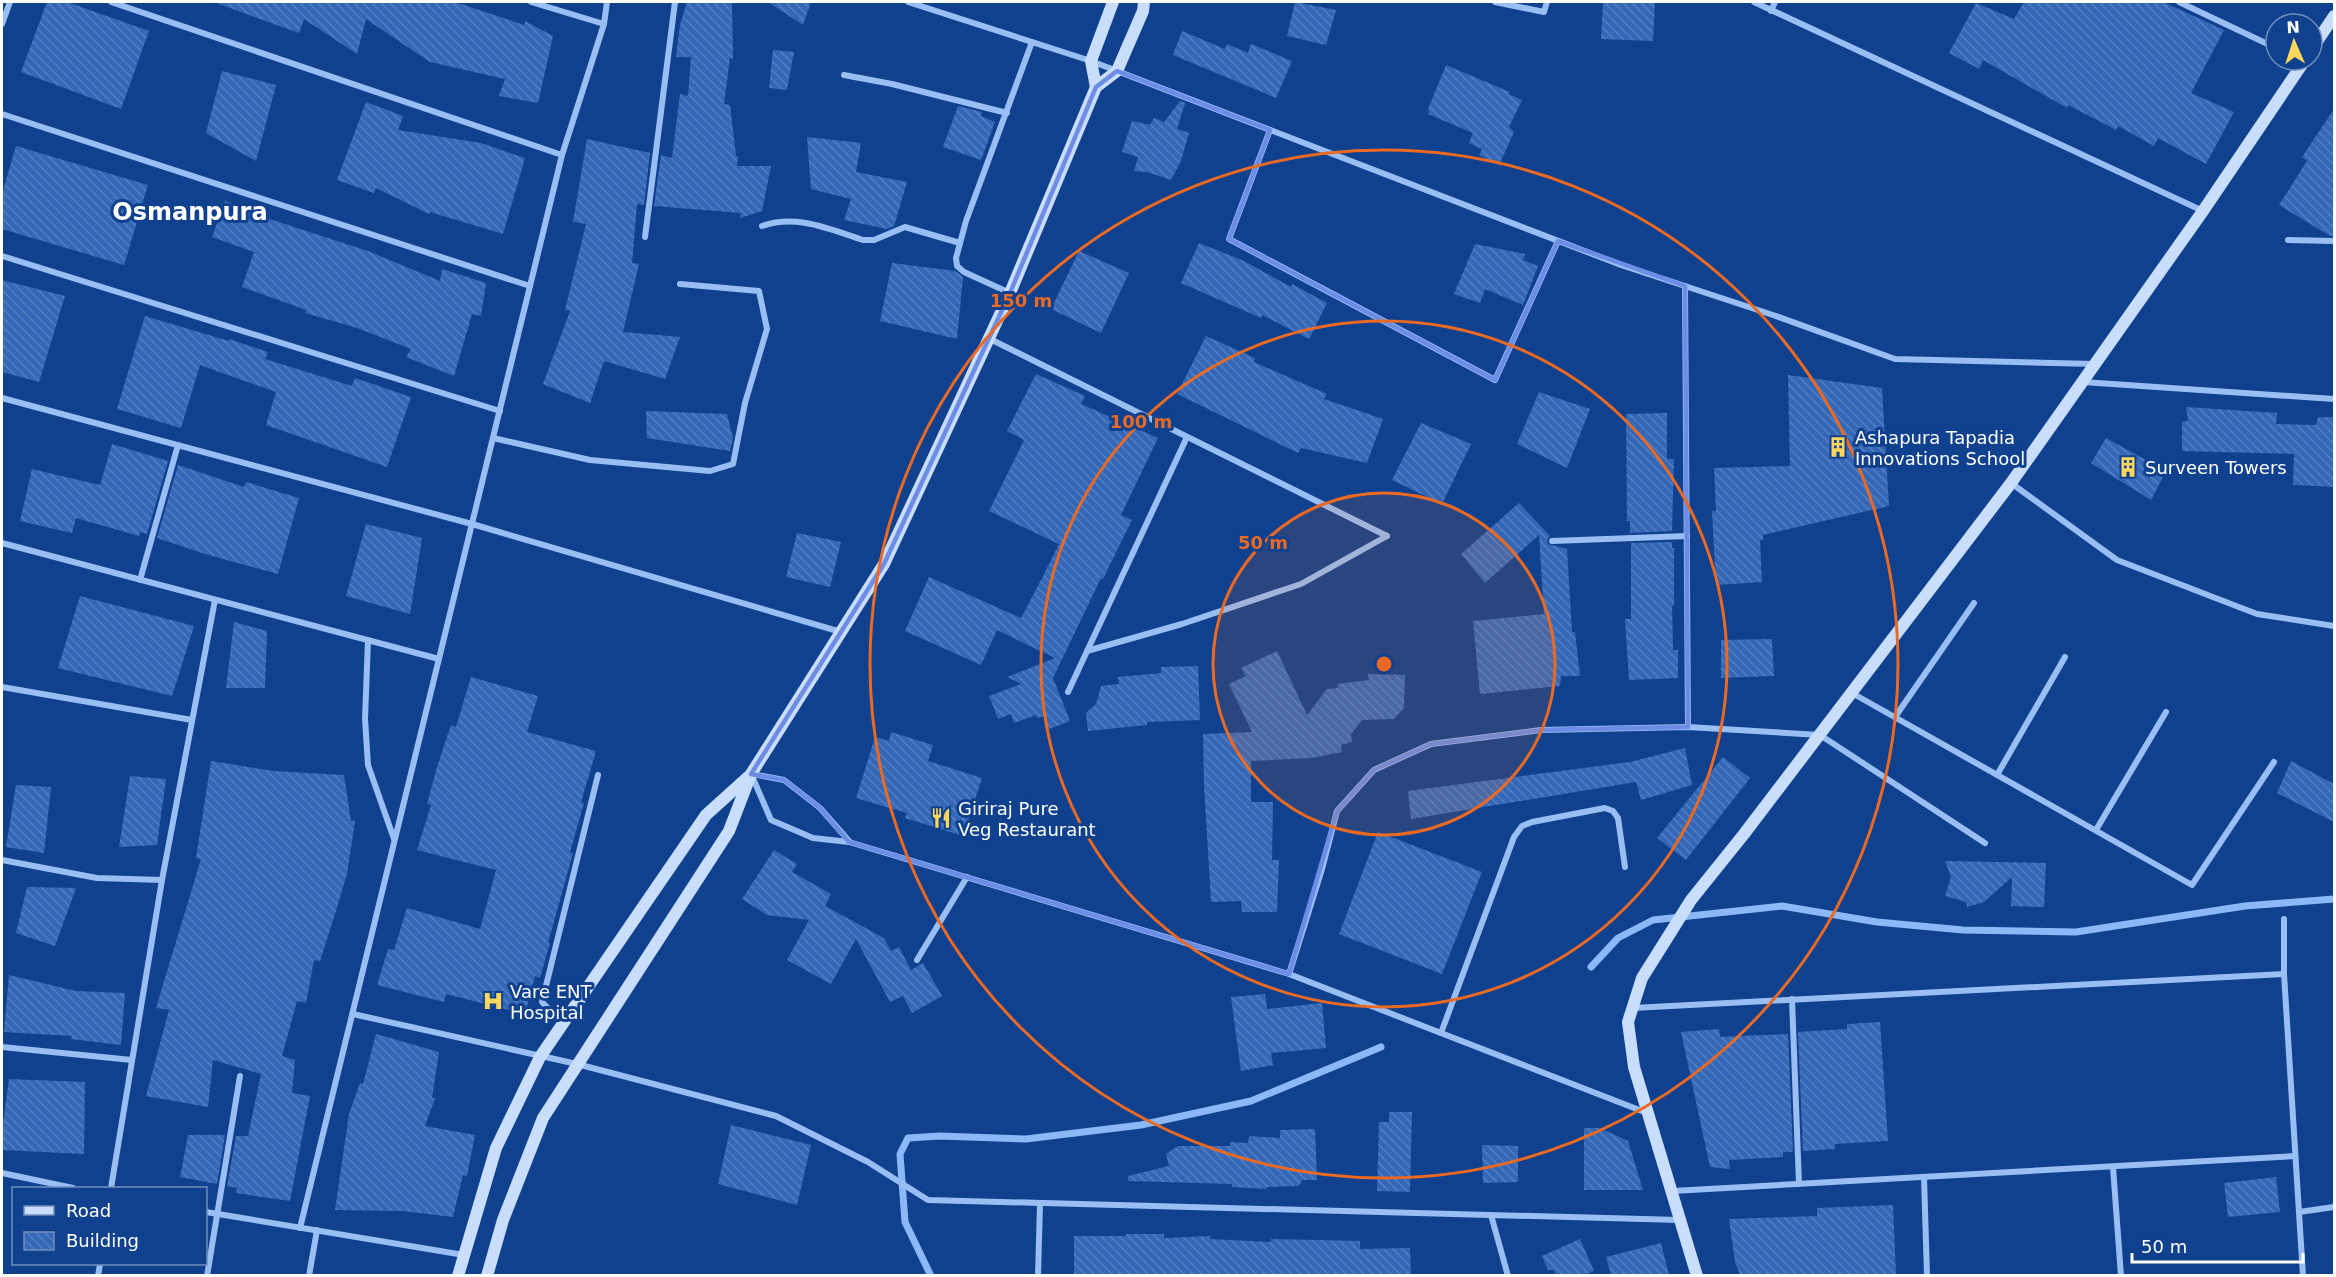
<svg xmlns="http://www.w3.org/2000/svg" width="2336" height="1277" font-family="'DejaVu Sans',sans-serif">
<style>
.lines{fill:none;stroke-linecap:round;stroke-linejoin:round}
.stream{stroke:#8bb8f7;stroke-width:7}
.building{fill:url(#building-back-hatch)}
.street{stroke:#99bef3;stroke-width:6}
.secondary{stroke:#c9ddfd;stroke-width:12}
.marked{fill:none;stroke:#6c8ce6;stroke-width:4.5;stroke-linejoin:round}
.ring{fill:none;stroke:#ea6a24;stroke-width:3}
.labels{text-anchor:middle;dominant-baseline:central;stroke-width:6;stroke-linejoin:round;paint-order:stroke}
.poi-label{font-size:18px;fill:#fff;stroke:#10418f;text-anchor:start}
.district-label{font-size:24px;font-weight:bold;fill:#fff;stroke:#10418f}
.centre{fill:#ea6a24;stroke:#10418f;stroke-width:3}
.ring-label{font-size:18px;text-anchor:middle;font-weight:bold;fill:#ea6a24;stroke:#10418f;stroke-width:6;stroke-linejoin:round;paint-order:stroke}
</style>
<defs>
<pattern id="building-back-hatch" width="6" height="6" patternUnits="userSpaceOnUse" patternTransform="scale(1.5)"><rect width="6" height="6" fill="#3468b7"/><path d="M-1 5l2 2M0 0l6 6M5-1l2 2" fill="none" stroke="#527fc2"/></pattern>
</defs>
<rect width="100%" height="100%" fill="#10418f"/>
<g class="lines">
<g class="stream">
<polyline points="1591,967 1618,938 1653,920 1782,906 1877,922 1963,930 2076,932 2245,906 2334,899"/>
<polyline points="931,1276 905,1222 900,1154 908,1138 940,1136 1026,1139 1141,1125 1251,1101 1381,1047"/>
</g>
</g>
<g class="building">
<polygon points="47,2 67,2 149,31 121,109 21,72"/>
<polygon points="219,2 455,2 524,25 525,21 553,36 538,103 499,96 505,79 430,62 366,19 357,54 304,19 299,33 219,4"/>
<polygon points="687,2 732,2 733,59 730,58 724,104 730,105 736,156 738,157 737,166 771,166 762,211 740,218 741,213 654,206 661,155 672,158 680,94 688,96 691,57 676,57 680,25"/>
<polygon points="768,2 811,2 803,25"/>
<polygon points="1295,2 1336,10 1326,45 1287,36"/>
<polygon points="1603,2 1655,2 1653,41 1601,39"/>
<polygon points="2024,2 2163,2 2224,30 2191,93 2234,112 2206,164 2158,138 2154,146 2118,126 2116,130 2068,105 2067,108 1983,60 1979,69 1949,53 1976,3 2014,19"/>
<polygon points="1182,31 1225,49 1227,44 1248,53 1251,44 1292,61 1276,98 1173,55"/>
<polygon points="773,50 794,52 787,90 769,88"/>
<polygon points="1446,65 1510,92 1508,94 1522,100 1509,127 1514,132 1499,165 1479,155 1482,149 1469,143 1473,133 1428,114 1429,111 1428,109"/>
<polygon points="222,71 276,85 256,161 206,133"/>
<polygon points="1180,101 1185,103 1177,129 1189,133 1181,161 1171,180 1147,172 1134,171 1138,157 1122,152 1132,121 1150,125 1154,118 1164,122"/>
<polygon points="366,102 403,116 398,130 481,143 525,158 503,234 430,212 429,214 376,188 374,193 337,180"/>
<polygon points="958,106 982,112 981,116 995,122 981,160 943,147"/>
<polygon points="2334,109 2334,236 2330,236 2279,205 2307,161 2302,157"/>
<polygon points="807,137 861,143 856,172 907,182 894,226 887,229 844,220 851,199 811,189"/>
<polygon points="587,139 650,153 644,205 637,204 632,263 639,264 623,332 680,337 665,379 604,361 590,403 543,384 570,311 565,310 586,224 573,222"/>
<polygon points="16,146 148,185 124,265 2,229 2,194"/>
<polygon points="225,201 249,209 248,212 368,251 440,281 442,269 486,283 481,316 472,314 454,376 406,357 411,349 357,328 305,313 306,310 242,287 254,252 212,237"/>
<polygon points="1199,243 1244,261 1291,287 1292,284 1327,303 1309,339 1262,315 1261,318 1181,283"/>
<polygon points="1475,244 1525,254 1523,260 1538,266 1523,305 1485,289 1480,303 1454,294"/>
<polygon points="1079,251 1129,273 1101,333 1051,309"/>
<polygon points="892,263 955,271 963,277 957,339 880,321"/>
<polygon points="2,280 65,296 39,382 2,372"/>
<polygon points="145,316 229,341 229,339 268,352 265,359 352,386 355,378 411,397 387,467 266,425 276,392 200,365 181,428 117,409"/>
<polygon points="1206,336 1255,358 1254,362 1327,394 1324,399 1383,419 1367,463 1301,448 1298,453 1177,394"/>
<polygon points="1036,374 1085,396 1081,404 1158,438 1121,515 1132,520 1103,579 1101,578 1053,678 1070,721 1049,729 1044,716 1037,718 1036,715 1014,723 1011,714 998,719 989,696 1021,684 1007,677 1055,658 997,630 981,665 905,631 929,577 1021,618 1041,580 1059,544 989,511 1024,440 1007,431"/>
<polygon points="1788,375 1882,388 1889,506 1763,535 1763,540 1760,540 1762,582 1716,585 1712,511 1716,511 1714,468 1790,466"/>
<polygon points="1539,392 1590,409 1567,468 1517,444"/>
<polygon points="2186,407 2277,413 2276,424 2316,425 2318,417 2334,417 2334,487 2293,485 2294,454 2182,451 2182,422 2188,421"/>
<polygon points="646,411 727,414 733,438 730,451 647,438"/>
<polygon points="1667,413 1667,459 1674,459 1672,531 1630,533 1630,521 1627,521 1626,414"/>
<polygon points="1421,423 1471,444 1442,504 1392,480"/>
<polygon points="2106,438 2166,471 2151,500 2091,463"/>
<polygon points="112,444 168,461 147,534 140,532 139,536 76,518 72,533 20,521 32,469 100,485"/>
<polygon points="178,465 244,487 246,482 299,498 278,574 205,554 157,538"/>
<polygon points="1519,503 1550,536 1547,539 1548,544 1567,549 1572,632 1575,632 1580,676 1561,676 1560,686 1480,694 1473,621 1544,614 1539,535 1485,583 1461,554"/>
<polygon points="366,524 422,538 410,614 346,596"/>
<polygon points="797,533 841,542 830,587 786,577"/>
<polygon points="1672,542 1672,548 1674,548 1674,606 1672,606 1673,650 1678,650 1678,678 1629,680 1625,619 1631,619 1631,543"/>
<polygon points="80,596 194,626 172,696 58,668"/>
<polygon points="234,622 267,631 265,688 226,688"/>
<polygon points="1772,639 1774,676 1721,678 1721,640"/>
<polygon points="1277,651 1307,715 1327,689 1338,688 1337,684 1369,680 1368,674 1405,675 1404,708 1394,719 1362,720 1351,734 1352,742 1341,745 1342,752 1312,758 1251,761 1251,802 1273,802 1272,860 1279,860 1277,912 1242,912 1241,901 1211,902 1204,785 1203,734 1252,732 1229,684 1246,676 1241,668"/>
<polygon points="1198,666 1200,720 1147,722 1147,725 1088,731 1086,713 1096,704 1101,686 1119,684 1118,677 1161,673 1161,667"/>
<polygon points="471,677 538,696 527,732 596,751 581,802 584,803 570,852 573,853 548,943 550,943 540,978 535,976 525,1014 446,994 444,1002 377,985 388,949 394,950 407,908 480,929 496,870 417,850 431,805 427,804 437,767 451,725 456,727"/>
<polygon points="891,732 933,745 928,761 982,778 963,836 905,818 907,813 856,798 875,737 889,741"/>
<polygon points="1685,748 1692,785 1641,800 1636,782 1411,819 1408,791 1630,762"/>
<polygon points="1723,757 1750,778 1686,860 1657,838"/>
<polygon points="211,761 273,771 344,775 351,821 355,821 347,874 335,914 320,961 314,960 306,1003 297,1001 282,1056 295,1060 292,1093 310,1096 290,1201 236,1193 237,1188 227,1186 236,1136 248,1136 261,1074 213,1060 208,1107 146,1096 169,1010 156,1008 201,859 196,858"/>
<polygon points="2291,761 2334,784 2334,822 2277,793"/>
<polygon points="130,776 166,779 157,845 119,847"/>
<polygon points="16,785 51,787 44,853 6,847"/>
<polygon points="1378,832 1482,872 1442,974 1339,934"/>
<polygon points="774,850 797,864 792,872 831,894 825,906 884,938 891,951 899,947 911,970 923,963 942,996 912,1013 903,996 890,1002 856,939 831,984 787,960 809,920 767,915 742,899"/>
<polygon points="1945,861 2046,863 2044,907 2011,906 2012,877 1984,902 1967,907 1966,902 1945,896 1951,877"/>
<polygon points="27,887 76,888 55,946 16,933"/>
<polygon points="9,975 76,991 125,993 121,1045 71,1039 72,1036 4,1032"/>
<polygon points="1265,994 1267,1009 1322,1003 1326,1048 1271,1053 1273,1065 1241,1071 1231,997"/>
<polygon points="1880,1022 1888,1141 1835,1144 1835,1149 1803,1151 1798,1032 1847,1029 1847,1024"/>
<polygon points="1719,1029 1720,1037 1788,1034 1793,1152 1783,1152 1783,1157 1729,1160 1730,1169 1710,1167 1681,1032"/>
<polygon points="376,1034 439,1052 432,1098 435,1098 425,1126 475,1135 467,1176 463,1175 453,1217 402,1211 335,1210 349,1114 360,1083 363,1084"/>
<polygon points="9,1079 85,1082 84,1154 2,1150 2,1132"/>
<polygon points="1389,1112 1412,1112 1410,1192 1377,1191 1379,1122 1389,1122"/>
<polygon points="731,1125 811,1145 797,1205 718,1184"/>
<polygon points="1584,1128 1600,1128 1628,1141 1643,1190 1584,1190"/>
<polygon points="1315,1129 1317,1180 1302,1180 1299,1186 1267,1187 1267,1189 1232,1187 1232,1184 1128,1181 1128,1176 1169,1166 1166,1154 1178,1146 1230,1146 1230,1142 1248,1143 1249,1136 1280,1138 1280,1130"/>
<polygon points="188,1135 225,1135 217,1184 180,1177"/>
<polygon points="1482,1145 1518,1146 1518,1182 1483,1183"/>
<polygon points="2276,1177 2280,1212 2228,1217 2224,1183"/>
<polygon points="1893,1205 1896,1275 1740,1275 1735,1262 1729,1219 1817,1216 1817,1208"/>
<polygon points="1126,1234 1164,1234 1164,1238 1210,1236 1210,1239 1271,1242 1271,1239 1360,1241 1360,1249 1410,1248 1411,1275 1074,1275 1074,1236 1126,1236"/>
<polygon points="1580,1239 1594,1271 1584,1275 1556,1275 1554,1270 1548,1270 1542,1256"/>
<polygon points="1661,1243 1669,1275 1611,1275 1606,1257"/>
</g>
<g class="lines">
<g class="street">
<polyline points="111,2 562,155"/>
<polyline points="531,2 604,24"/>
<polyline points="908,2 1091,61 1621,265 1773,315 1895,359 2095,364"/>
<polyline points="1495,2 1544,12 1547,2"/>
<polyline points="1754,2 2203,211"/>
<polyline points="2179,2 2276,48"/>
<polyline points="1771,11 1775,2"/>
<polyline points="2,24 10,2"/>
<polyline points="844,75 892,84 1007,113"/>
<polyline points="2,114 530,286"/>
<polyline points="1270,130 1229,239 1495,380 1558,241"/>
<path d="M762,226C797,214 829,229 863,240H874L905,227L960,243"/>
<polyline points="645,237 675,2"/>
<polyline points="2288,240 2334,241"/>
<polyline points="2,256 500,411"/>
<polyline points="1685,286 1688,727"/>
<polyline points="1010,293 964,272 957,266 956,258 966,221 1032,42"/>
<polyline points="990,339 1387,536"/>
<polyline points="2083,382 2334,399"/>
<polyline points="2,398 472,524 841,632"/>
<polyline points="493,438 590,460 710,471 733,464 745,403 767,329 759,291 680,284"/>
<polyline points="2011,483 2117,560 2257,614 2334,626"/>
<polyline points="1552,541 1687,536"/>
<polyline points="2,543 439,659"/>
<polyline points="140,580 178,445"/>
<polyline points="368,640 365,719 368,765 394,839"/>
<polyline points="1087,651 1182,624 1301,584 1387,536"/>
<polyline points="2,687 192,720"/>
<polyline points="1068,692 1187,437"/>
<polyline points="1852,693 2192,885 2274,762"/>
<polyline points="1895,717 1974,603"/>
<polyline points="752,774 784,780 820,808 849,841"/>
<polyline points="1997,775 2065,657"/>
<polyline points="752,776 771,820 813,838 849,842 1289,974 1647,1113"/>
<polyline points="2096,830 2166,712"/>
<polyline points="2,860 97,878 162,880"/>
<polyline points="2284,919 2284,974 2303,1276"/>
<polyline points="917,960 967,877"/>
<polyline points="1289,974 1322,869 1337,811 1374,770 1431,744 1541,730 1688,727 1820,735 1985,843"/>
<polyline points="1792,999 1799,1184"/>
<polyline points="1633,1008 2284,974"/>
<polyline points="353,1014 577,1064 776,1116 868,1162 928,1200 1679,1220"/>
<polyline points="563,1024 542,1002 598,775"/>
<polyline points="1441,1033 1514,837 1522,826 1532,822 1605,808 1613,811 1618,818 1625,867"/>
<polyline points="2,1047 132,1060"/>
<polyline points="2113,1167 2121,1276"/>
<polyline points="2,1173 73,1188"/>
<polyline points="1924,1177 1927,1276"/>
<polyline points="111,1188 162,880 215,600"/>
<polyline points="1672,1191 2295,1156"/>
<polyline points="206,1212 464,1255"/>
<polyline points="2299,1212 2334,1207"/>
<polyline points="1491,1215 1508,1276"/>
<polyline points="300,1228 562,155 604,24 607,2"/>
<polyline points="98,1276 100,1264"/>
<polyline points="207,1276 240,1076"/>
<polyline points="309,1276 317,1230"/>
<polyline points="1038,1276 1040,1204"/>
</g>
<g class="secondary">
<polyline points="2312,49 2334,16"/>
<polyline points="1096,87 1091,61 1113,2"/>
<polyline points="458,1276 496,1148 540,1057 706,815 748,777"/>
<polyline points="487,1276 503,1220 543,1118 729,831 751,774 884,564 1010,293 1096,87 1117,71 1143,11 1144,2"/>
<polyline points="1697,1276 1634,1067 1628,1022 1642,978 1691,900 1744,834 2011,483 2203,211 2305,60"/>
</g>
</g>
<path class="marked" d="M1117,71L1270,130L1229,239L1495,380L1558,241L1685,286L1688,727L1541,730L1431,744L1374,770L1337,811L1289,974L849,842L820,808L784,780L751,774L884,564L1010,293L1096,87Z"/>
<circle cx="1384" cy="664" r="171" fill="#ea6a24" fill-opacity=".12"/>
<g class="ring">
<circle cx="1384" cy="664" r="171"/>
<circle cx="1384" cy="664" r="343"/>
<circle cx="1384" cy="664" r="514"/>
</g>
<defs>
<g id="building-bare" transform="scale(1.62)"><path d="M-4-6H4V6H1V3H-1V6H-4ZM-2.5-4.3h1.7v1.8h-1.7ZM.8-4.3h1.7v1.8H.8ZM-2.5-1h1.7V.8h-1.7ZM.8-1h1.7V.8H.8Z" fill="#ffd85b" stroke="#10418f" stroke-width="2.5" paint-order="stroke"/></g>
<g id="restaurant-bare" transform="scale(1.62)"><path d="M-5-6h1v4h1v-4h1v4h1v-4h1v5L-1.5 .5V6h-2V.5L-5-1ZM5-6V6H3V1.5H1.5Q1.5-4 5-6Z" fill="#ffd85b" stroke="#10418f" stroke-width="2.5" paint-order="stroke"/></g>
<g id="hospital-bare" transform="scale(1.62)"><path d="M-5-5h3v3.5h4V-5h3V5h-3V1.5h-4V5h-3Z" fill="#ffd85b" stroke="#10418f" stroke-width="2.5" paint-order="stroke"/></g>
</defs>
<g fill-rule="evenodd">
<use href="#building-bare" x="1838" y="447"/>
<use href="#building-bare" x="2128" y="467"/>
<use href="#restaurant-bare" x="941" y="818"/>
<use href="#hospital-bare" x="493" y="1001"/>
</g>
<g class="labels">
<g class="poi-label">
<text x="1855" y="437">Ashapura Tapadia<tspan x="1855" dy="21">Innovations School</tspan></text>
<text x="2145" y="467">Surveen Towers</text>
<text x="958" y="808">Giriraj Pure<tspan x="958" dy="21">Veg Restaurant</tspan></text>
<text x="510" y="991">Vare ENT<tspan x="510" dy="21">Hospital</tspan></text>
</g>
<g class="district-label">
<text x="190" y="212">Osmanpura</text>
</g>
</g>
<circle cx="1384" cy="664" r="9" class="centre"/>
<g class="ring-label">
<text x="1021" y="307">150 m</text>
<text x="1141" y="428">100 m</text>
<text x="1263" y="549">50 m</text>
</g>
<rect width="2336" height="1277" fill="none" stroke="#ffffff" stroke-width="6"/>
<rect x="12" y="1187" width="195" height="78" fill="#10418f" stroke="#708dbc" stroke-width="1.5"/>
<rect x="24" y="1206" width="30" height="9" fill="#c9ddfd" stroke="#708dbc" stroke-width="1.5"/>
<text x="66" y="1217" font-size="18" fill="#ffffff">Road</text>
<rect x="24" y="1232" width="30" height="18" fill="url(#building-back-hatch)" stroke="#708dbc" stroke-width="1.5"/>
<text x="66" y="1247" font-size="18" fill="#ffffff">Building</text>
<g transform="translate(2294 42) rotate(357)"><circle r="28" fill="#10418f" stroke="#708dbc" stroke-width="1.5"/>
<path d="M0-4.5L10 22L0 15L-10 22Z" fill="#ffd85b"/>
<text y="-9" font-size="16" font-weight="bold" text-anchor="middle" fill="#ffffff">N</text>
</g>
<path d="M2132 1253v9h171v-9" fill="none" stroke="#ffffff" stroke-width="3"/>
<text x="2141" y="1253" font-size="18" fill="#ffffff" stroke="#10418f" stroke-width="4.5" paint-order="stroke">50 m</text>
</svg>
